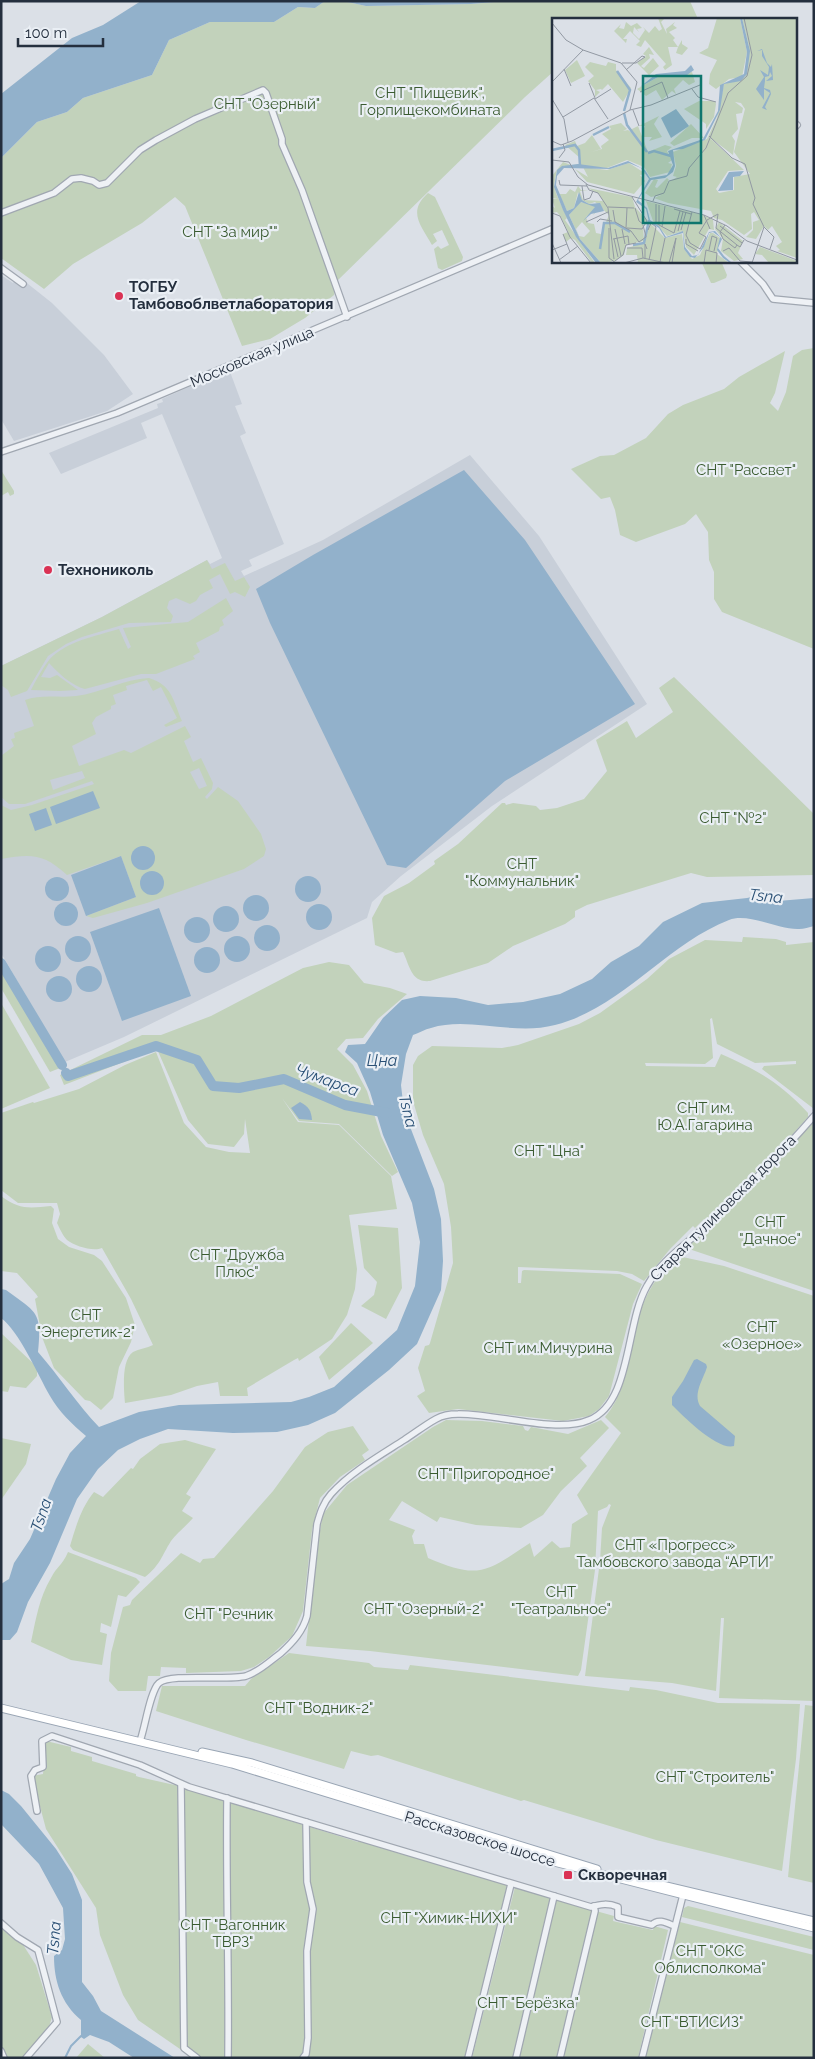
<svg xmlns="http://www.w3.org/2000/svg" width="815" height="2059" font-family="Raleway,sans-serif">
<style>
.built{fill:#c8cfd9}
.green{fill:#c2d2bb;fill-rule:evenodd}
.water{fill:#92b1cb}
.lines{fill:none;stroke-linecap:round;stroke-linejoin:round}
.stream{stroke:#92b1cb;stroke-width:2}
.river{stroke:#92b1cb;stroke-width:10}
.minor-casing{stroke:#a0a7b1;stroke-width:8}
.major-casing{stroke:#99a5b4;stroke-width:9}
.minor{stroke:#eef1f5;stroke-width:5.5}
.major{stroke:#fff;stroke-width:7}
.poi-dot{fill:#da3254;stroke:#eaeff5;stroke-width:2}
.labels{text-anchor:middle;dominant-baseline:central;stroke-width:4.5;stroke-linejoin:round;paint-order:stroke}
.park-label{font-size:15px;fill:#3a5b30;stroke:#eaeff5}
.poi-label{font-size:15px;font-weight:bold;fill:#242f3e;stroke:#eaeff5;text-anchor:start}
.street-label{font-size:15px;fill:#242f3e;stroke:#eaeff5}
.water-label{font-size:16px;font-style:italic;fill:#2a5075;stroke:#eaeff5}
.inset-river{fill:none;stroke:#92b1cb;stroke-width:2.5}
.inset-road{fill:none;stroke:#9299a3;stroke-width:1}
.view{fill:#0f766e;fill-opacity:0.15;stroke:#0f766e;stroke-width:2.5}
.inset-edge{fill:none;stroke:#242f3e;stroke-width:2.5}
</style>
<rect width="100%" height="100%" fill="#dbe0e7"/>
<g class="built">
<polygon points="1,275 13,283 18,276 52,303 104,355 133,394 107,411 14,441 1,419"/>
<polygon points="229,369 242,404 235,406 246,433 240,436 284,544 249,560 252,566 241,571 244,576 323,540 470,455 539,536 647,704 492,806 401,876 372,902 367,918 124,1037 65,1062 1,953 1,666 102,617 207,560 210,564 222,558 162,414 141,423 147,438 61,474 49,453 158,408 157,404 163,402 162,399"/>
</g>
<g class="green">
<polygon points="325,1 343,1 366,6 471,4 505,1 690,1 698,19 554,19 554,71 525,97 336,282 334,295 305,318 270,339 242,346 185,206 175,197 142,223 73,264 44,289 1,258 1,158 37,122 67,112 83,98 152,75 169,40 210,22 274,22 298,7 315,8"/>
<path d="M428,193L435,197L463,257L462,261L442,270L438,268L434,249L438,246L441,249L449,245L442,230L433,234L437,241L432,245C421,225 407,212 428,193Z"/>
<polygon points="701,261 721,261 727,275 726,278 714,283 711,283"/>
<polygon points="814,348 814,649 722,612 714,599 714,572 709,560 708,532 696,514 685,524 636,542 620,535 615,510 610,497 601,499 571,469 600,456 614,455 646,438 668,414 683,405 724,389 739,377 785,351 775,393 770,403 778,411 786,392 793,356 802,350"/>
<polygon points="1,470 14,491 14,494 10,496 8,492 1,496"/>
<polygon points="207,560 212,569 225,563 235,581 244,577 250,587 245,597 235,592 230,594 220,574 209,580 213,588 200,595 196,601 190,604 176,598 169,601 167,608 173,616 171,622 129,623 82,637 66,644 48,656 27,691 11,697 8,690 1,685 1,666 102,617"/>
<path d="M226,598L233,611L222,620L224,625L220,627L219,631L196,643L200,652L193,656L195,659L156,674H141L85,689C72,686 58,673 49,663L41,677L50,678L57,675L78,690L60,691L31,690C36,680 42,669 49,660C66,641 96,636 119,629L128,649L131,647L123,628L188,622Z"/>
<path d="M674,677L814,814V875L707,877L691,873L587,905L575,911V917L565,924L513,946L488,963L430,981C411,983 410,966 403,952L396,953L375,945L372,918L384,896L409,883L435,864L434,861L458,844L502,803H505L506,805L513,803L536,806L540,810L557,808L584,799L607,771L596,740L627,721L636,738L673,712L659,688Z"/>
<path d="M149,678C172,685 173,700 182,721L166,727L164,725L177,718L161,687L153,691L147,680L126,686L127,690L113,695L116,704L111,706V709L96,717L92,723L96,734L72,746L79,766L124,750L131,753L185,726L191,737L184,741L193,762L201,758L213,783L212,789L205,797L207,799L218,787L238,801L261,834L266,849L264,856L244,869L147,903L93,918L86,916L136,897L121,856L67,875C43,853 31,854 1,859V805L11,810L32,805L94,784L92,781L25,804H9L1,797V756L14,746L11,739L15,738L14,733L34,726L25,700C40,694 59,698 76,696C101,693 124,679 149,678ZM199,768L207,786L199,789L190,772ZM82,771L85,778L53,790L50,780Z"/>
<path d="M743,937L776,939L786,942V945L814,942V1109L762,1069L764,1066L796,1064V1061L755,1063L717,1044L712,1018L710,1019L713,1058L705,1064L645,1063L646,1066L715,1067L721,1054C759,1071 779,1082 808,1113V1117L783,1145L707,1221L704,1219L695,1228L693,1226L670,1249L644,1281L632,1274L617,1271L518,1267V1283H521L522,1271L524,1270L620,1274L642,1284L633,1304L609,1396L599,1409L589,1416L563,1421L458,1409L429,1413L417,1396L425,1391L418,1368L425,1346L429,1345L430,1343L453,1263L451,1227L444,1184L423,1135L413,1101V1065L418,1056L432,1046L502,1048L518,1045L579,1024L600,1013L647,979L669,959L705,940L742,942Z"/>
<polygon points="1,957 65,1066 50,1072 1,988"/>
<path d="M329,962L349,965L364,983L390,988L407,994L378,1019L363,1038L346,1039L337,1049L353,1065L367,1091L381,1136L398,1172L392,1176L339,1124L299,1121L282,1098L298,1122L339,1125L391,1176L397,1209L349,1215L357,1269L355,1289L347,1315L332,1339L299,1361L298,1358L294,1360L247,1388L248,1396H220L218,1382L197,1386L171,1395L125,1403C124,1391 121,1360 133,1352C139,1349 147,1348 153,1345L131,1299L102,1248C93,1252 75,1246 67,1240C63,1236 60,1229 57,1223L60,1214L57,1203H18L1,1190V1113L33,1102L34,1103L79,1089L125,1065L156,1052L184,1123L206,1147L229,1152L250,1153L245,1119L244,1134L234,1147L208,1144L188,1120L157,1049L64,1085L60,1075L142,1035H161L211,1016L303,968Z"/>
<polygon points="1,1003 50,1088 1,1109"/>
<path d="M814,1121V1291L692,1250L687,1246C732,1208 775,1166 814,1121Z"/>
<path d="M1,1196C19,1210 30,1208 51,1206L54,1209L52,1223L58,1239L69,1247L94,1255L102,1261L126,1298L135,1325L131,1342L119,1367L113,1398L101,1410L90,1401L85,1400L54,1368L42,1337L35,1299L38,1297L36,1294L17,1273L1,1271Z"/>
<polygon points="358,1225 398,1228 402,1288 386,1319 361,1306 374,1295 377,1282 364,1268"/>
<path d="M678,1256L724,1266L814,1296V1701L719,1698L724,1618H721L716,1691L672,1683L585,1676L600,1561L602,1528L611,1505L609,1504L607,1507L598,1511L595,1570L581,1670L578,1676L370,1651L306,1646L317,1547L323,1514L347,1485L433,1427L446,1420L482,1421L523,1426L525,1430L528,1431L531,1427L568,1434L601,1420L609,1428L580,1458L587,1466L561,1491L543,1515L521,1528L476,1525L440,1517L437,1522L402,1501L389,1520L415,1530L412,1536L414,1544H424L428,1558C479,1580 486,1572 530,1543L534,1557L552,1541L560,1548L570,1547L572,1524L588,1514L577,1495L621,1433L605,1417C638,1379 624,1320 659,1276C665,1268 670,1262 678,1256Z"/>
<polygon points="351,1323 373,1343 329,1380 319,1357"/>
<polygon points="1,1333 37,1367 37,1376 26,1388 10,1386 8,1392 1,1391"/>
<polygon points="353,1426 369,1450 362,1455 365,1460 340,1477 320,1498 312,1530 303,1611 292,1636 269,1657 254,1667 241,1671 186,1673 186,1668 161,1667 160,1676 148,1676 146,1691 118,1691 109,1681 111,1653 123,1607 130,1605 132,1600 181,1553 200,1563 203,1559 214,1558 273,1491 305,1447 328,1432"/>
<polygon points="1,1438 31,1444 26,1464 1,1500"/>
<path d="M185,1440L216,1449L186,1494L191,1497L182,1511L193,1518C186,1526 176,1534 171,1541C161,1557 161,1564 145,1577L73,1550L70,1546C76,1526 81,1508 94,1492L103,1497L131,1468L133,1469L140,1459L160,1444Z"/>
<path d="M68,1552L136,1578L140,1582L126,1597L118,1595L111,1627L101,1623L100,1632L107,1634L102,1665L71,1660L31,1642C36,1619 39,1598 51,1578C57,1566 62,1566 68,1552Z"/>
<polygon points="289,1653 369,1663 374,1667 408,1670 410,1665 629,1691 630,1687 656,1690 718,1703 800,1704 796,1759 782,1871 656,1840 524,1800 521,1801 378,1755 371,1756 351,1751 344,1769 246,1740 156,1711 162,1686 245,1686 251,1679"/>
<polygon points="805,1705 814,1706 814,1883 788,1877"/>
<polygon points="46,1741 71,1747 71,1751 92,1757 92,1761 136,1774 136,1776 139,1777 179,1786 358,1842 358,1840 401,1854 402,1851 507,1885 466,2058 193,2058 138,2020 123,1995 100,1935 96,1908 46,1829 32,1776 43,1774"/>
<polygon points="515,1887 592,1910 557,2058 472,2058"/>
<polygon points="688,1906 814,1937 814,1950 682,1917 684,1908"/>
<polygon points="596,1911 614,1916 613,1921 617,1922 653,1930 654,1926 668,1930 638,2058 561,2058"/>
<polygon points="680,1922 814,1955 814,2058 645,2058"/>
<polygon points="1,1924 20,1940 36,1965 52,2017 49,2027 28,2058 1,2058"/>
<polygon points="88,2044 105,2058 76,2058"/>
</g>
<g class="water">
<polygon points="141,1 325,1 315,8 298,7 274,22 210,22 169,40 152,75 83,98 67,112 37,122 1,158 1,94 72,38 103,25"/>
<polygon points="343,1 505,1 471,4 366,6"/>
<polygon points="464,470 525,540 635,704 505,781 406,868 387,865 270,623 256,589 313,555"/>
<polygon points="93,791 100,808 56,824 50,807"/>
<polygon points="46,808 52,825 35,831 29,814"/>
<circle cx="143" cy="858" r="12"/>
<polygon points="121,856 136,897 86,916 71,875"/>
<circle cx="152" cy="883" r="12"/>
<circle cx="308" cy="889" r="13"/>
<circle cx="57" cy="889" r="12"/>
<path d="M769,893L778,901L814,898V926C809,927 804,929 799,929C778,930 748,912 729,920C665,945 622,1008 555,1025C514,1036 468,1016 431,1028C425,1029 419,1033 413,1035L406,1054L401,1085L404,1111L434,1189L441,1219L443,1261L441,1290L417,1344L389,1370L335,1413L308,1425L277,1432L233,1433L168,1429L140,1439L118,1450L98,1469L77,1499L50,1563L28,1602L17,1632L10,1640H1V1584L9,1579L14,1563L30,1539L56,1479L70,1453L86,1436C72,1424 59,1412 50,1396C38,1375 19,1331 1,1318V1289L6,1290C37,1313 42,1311 38,1352C59,1376 77,1404 99,1427L139,1412L179,1405L291,1402L309,1397L334,1387L397,1330L415,1286L420,1242L412,1203L383,1135L370,1092L357,1063L345,1052L348,1045L365,1044L383,1018L402,1000L420,996L456,998L488,1005L523,1002L560,994L592,979L611,962L639,946L663,922L702,903L747,898Z"/>
<circle cx="256" cy="908" r="13"/>
<circle cx="66" cy="914" r="12"/>
<circle cx="319" cy="917" r="13"/>
<circle cx="226" cy="919" r="13"/>
<polygon points="159,908 191,996 122,1021 90,932"/>
<circle cx="197" cy="930" r="13"/>
<circle cx="267" cy="938" r="13"/>
<circle cx="237" cy="949" r="13"/>
<circle cx="78" cy="949" r="13"/>
<circle cx="48" cy="959" r="13"/>
<circle cx="207" cy="960" r="13"/>
<circle cx="89" cy="979" r="13"/>
<circle cx="59" cy="989" r="13"/>
<path d="M300,1102C309,1107 311,1110 312,1120L299,1119L291,1108Z"/>
<path d="M697,1359L706,1364L707,1367C703,1380 693,1393 700,1406L735,1436L734,1446C718,1451 684,1417 672,1405V1397L683,1381L694,1360Z"/>
<path d="M1,1790L9,1794L21,1806L56,1849L72,1874L82,1900V1982L93,1996L101,2011L175,2058H134L109,2042L90,2035L84,2039L81,2037V2020C61,2003 54,1981 54,1956L62,1950L65,1939L63,1908L39,1864L1,1824Z"/>
</g>
<g class="lines">
<polyline class="stream" points="65,2058 71,2046 81,2036"/>
<g class="river">
<polyline points="1,963 62,1065"/>
<polyline points="66,1073 68,1076 156,1046 197,1060 213,1086 239,1088 284,1079 345,1105 387,1113"/>
</g>
<g class="minor-casing">
<g id="minor">
<polyline points="796,126 797,125"/>
<polyline points="1,213 54,193 72,179 81,178 93,181 99,185 107,183 140,150 156,140 195,119 263,90 266,93 282,139 282,144 302,190 347,317"/>
<polyline points="740,261 763,284 773,299 814,303"/>
<polyline points="1,268 23,284"/>
<polyline points="1,452 117,413 554,228"/>
<path d="M140,1741C145,1728 150,1691 159,1683C171,1673 226,1681 246,1676C259,1672 270,1661 281,1653C293,1642 303,1631 307,1616L317,1524C320,1513 323,1503 331,1494C351,1472 379,1456 404,1440C415,1433 425,1425 436,1419C443,1415 450,1414 458,1414C494,1413 557,1434 589,1420C632,1403 625,1324 647,1286C661,1260 687,1244 708,1224C745,1190 781,1154 814,1116"/>
<polyline points="181,1784 184,2048 197,2058"/>
<path d="M227,1798C226,1884 229,1971 228,2058"/>
<path d="M37,1811L31,1776L35,1770L43,1767L42,1741L52,1736L140,1765L189,1787L591,1907C601,1904 608,1903 618,1907V1917L652,1925C658,1918 667,1923 674,1926"/>
<polyline points="1,1923 17,1937 38,1950 57,2022 26,2058"/>
<polyline points="1,2051 4,2058"/>
<polyline points="303,2058 306,2054 308,2038 307,1951 313,1909 307,1882 306,1822"/>
<polyline points="468,2058 511,1884"/>
<polyline points="516,2058 554,1896"/>
<polyline points="560,2058 595,1911 594,1906"/>
<polyline points="642,2058 683,1895"/>
</g>
</g>
<g class="major-casing">
<g id="major">
<polyline points="1,1708 232,1764 550,1861 814,1928"/>
<polyline points="202,1752 252,1763 597,1869"/>
<polyline points="641,1880 814,1921"/>
</g>
</g>
<use href="#minor" class="minor"/>
<use href="#major" class="major"/>
</g>
<g class="poi-dot">
<circle cx="119" cy="296" r="5"/>
<circle cx="48" cy="570" r="5"/>
<rect x="563" y="1870" width="10" height="10" rx="2.5"/>
</g>
<g class="labels">
<g class="park-label">
<text x="430" y="93">СНТ "Пищевик",<tspan x="430" dy="17">Горпищекомбината</tspan></text>
<text x="267" y="104">СНТ "Озерный"</text>
<text x="230" y="232">СНТ "За мир""</text>
<text x="746" y="470">СНТ "Рассвет"</text>
<text x="733" y="818">СНТ "№2"</text>
<text x="522" y="864">СНТ<tspan x="522" dy="17">"Коммунальник"</tspan></text>
<text x="705" y="1108">СНТ им.<tspan x="705" dy="17">Ю.А.Гагарина</tspan></text>
<text x="549" y="1151">СНТ "Цна"</text>
<text x="770" y="1222">СНТ<tspan x="770" dy="17">"Дачное"</tspan></text>
<text x="237" y="1255">СНТ "Дружба<tspan x="237" dy="17">Плюс"</tspan></text>
<text x="86" y="1315">СНТ<tspan x="86" dy="17">"Энергетик-2"</tspan></text>
<text x="762" y="1327">СНТ<tspan x="762" dy="17">«Озерное»</tspan></text>
<text x="548" y="1348">СНТ им.Мичурина</text>
<text x="486" y="1474">СНТ"Пригородное"</text>
<text x="675" y="1545">СНТ «Прогресс»<tspan x="675" dy="17">Тамбовского завода “АРТИ”</tspan></text>
<text x="561" y="1592">СНТ<tspan x="561" dy="17">"Театральное"</tspan></text>
<text x="424" y="1609">СНТ "Озерный-2"</text>
<text x="229" y="1614">СНТ "Речник</text>
<text x="319" y="1708">СНТ "Водник-2"</text>
<text x="715" y="1777">СНТ "Строитель"</text>
<text x="449" y="1918">СНТ "Химик-НИХИ"</text>
<text x="233" y="1925">СНТ "Вагонник<tspan x="233" dy="17">ТВРЗ"</tspan></text>
<text x="710" y="1951">СНТ "ОКС<tspan x="710" dy="17">Облисполкома"</tspan></text>
<text x="528" y="2003">СНТ "Берёзка"</text>
<text x="692" y="2022">СНТ "ВТИСИЗ"</text>
</g>
<g class="poi-label">
<text x="129" y="287">ТОГБУ<tspan x="129" dy="17">Тамбовоблветлаборатория</tspan></text>
<text x="58" y="570">Технониколь</text>
<text x="578" y="1875">Скворечная</text>
</g>
<g class="street-label">
<text transform="translate(252 357) rotate(-23)">Московская улица</text>
<text transform="translate(723 1208) rotate(-45)">Старая тулиновская дорога</text>
<text transform="translate(480 1839) rotate(17)">Рассказовское шоссе</text>
</g>
<g class="water-label">
<text transform="translate(766 896) rotate(6)">Tsna</text>
<text x="382" y="1060">Цна</text>
<text transform="translate(327 1080) rotate(20)">Чумарса</text>
<text transform="translate(408 1111) rotate(76)">Tsna</text>
<text transform="translate(41 1515) rotate(-71)">Tsna</text>
<text transform="translate(54 1938) rotate(-85)">Tsna</text>
</g>
</g>
<g transform="translate(552 18)">
<rect width="245" height="245" fill="#dbe0e7"/>
<path d="M106,0L112,1L109,4L115,16L114,11L123,4L121,7L125,10L117,14L123,20L121,22L126,29L130,22V26L136,30L130,37L124,35L126,29H116L120,47L113,52L111,49L114,46L93,22L89,29L84,27L88,23L78,13L71,21H75L74,25L62,13L69,6L67,10L72,11L74,4L79,8L85,5L90,10L85,11L87,14L82,9L81,15L87,21L93,12L91,9L97,15L103,8L107,13L110,11ZM165,0H188L195,34L190,59L177,61L164,71L157,66L158,56L165,42L147,35L156,30ZM190,0H245V240L225,233L228,232L224,228L230,224L220,208L216,212L212,208L204,221L194,219L201,212V204L207,202L202,194L199,196L200,211L192,217L170,202L162,200L159,193L116,185L102,180L109,177L99,179L93,175L102,161L106,162L103,169L105,170L115,160L117,162L115,165L125,159L121,158L124,148L121,134L155,121L165,100L172,66L193,59L197,29ZM183,84L189,85L193,91L182,134L198,156L182,159V172L167,175L164,171L176,153L192,152L156,118L181,137L183,123L180,118L186,111L184,96L190,95L191,90ZM97,29L102,37L97,36L98,40L89,48L92,50L101,40L107,48L97,57L85,45L94,38L91,36ZM25,42L33,58L19,65L13,52ZM38,44L54,48L56,44L64,46V52L79,70L71,84L56,66L50,72L49,71L44,72L48,74L43,79V72L36,63L42,58L33,49ZM140,54L143,64L137,67L131,62L122,71L124,76L120,73L110,82L104,72L94,78L85,71L106,59ZM147,83H163L164,86L162,99L154,111V106L132,91ZM107,98L102,106L110,119L97,123L100,119H91L90,116L93,108H87ZM69,105L75,111L71,113L76,112L80,115L78,112L86,108L96,134L113,127L120,129L115,133L120,142L116,145L120,146L118,154L98,159L92,149L75,142L55,150L21,147L28,146V140L13,127L23,123L25,128L33,125L40,117L49,131L39,134L50,131L49,128L57,122L50,116L59,111L57,108ZM139,106L152,120H140L122,128L118,125ZM11,144L19,147L5,152L2,167L4,175L15,200L13,202L43,245H40L23,222L19,220L14,224L11,216L16,214L9,199L5,194L0,195V188L3,190L0,181L6,180H0V158ZM77,145L94,156L88,157L93,163L82,176L35,164L23,151L36,159L31,149L55,152ZM26,168L29,172H36L28,173L31,182L51,183L47,176L36,170L80,179L83,189L95,202L91,207L92,223L74,227L72,237L63,243L49,245L28,221L17,197L28,184L47,188L49,194L46,192L41,197L44,192L34,199L36,205L42,206L44,215L49,216L57,197L43,184L37,186L30,182L26,174L22,190L15,193L7,176H14L18,171L23,174ZM30,204L38,213L32,219L27,218L24,211ZM94,183L151,197L161,202L162,212L157,211L142,237L134,229L131,213L115,218L101,203ZM97,204L113,220L130,216L132,231L140,241L148,237L158,215H161L168,220L165,236L177,245H86L85,237H74L75,230L92,225ZM167,204L191,223L186,235L191,241L182,243L169,233L171,221L163,211ZM208,229L245,243V245H217L210,237L203,236Z" fill="#c2d2bb" fill-rule="evenodd"/>
<path d="M188,0H190L198,33L195,56L189,63L172,66L168,92L153,122L131,131L121,132L123,148L121,154L113,160L99,162L86,182L95,190L98,202L107,208L114,219L131,213L133,229L140,238L146,237L157,214L163,213L170,221L166,230L172,238L179,244L195,245H178L171,240L165,232L168,219L161,214L157,215L152,229L143,240L138,239L132,231L131,215L113,220L107,210L97,204L94,191L84,184L97,161L89,150L77,145L58,151L12,150L5,158L4,167L15,193L22,190L27,174L30,182L37,186L48,185L52,193L39,196L31,203L43,189L29,184L17,197L28,221L49,245H44L24,219L11,192L2,169L5,152L10,148L26,146L56,150L76,143L93,152L98,160L115,157L121,147L116,133L151,121L166,93L168,67L192,56L195,34ZM210,31L215,45L219,49L220,46L221,62L214,63L220,58L218,54L217,58L213,59V63L212,70L218,72L219,76L213,89L215,92L210,90L218,75L212,71V82L204,71L212,59L208,52L216,57L217,49L210,38V32L205,33ZM139,47L142,52L135,57L106,59L88,69L104,56L133,53ZM124,91L137,108L119,120L109,100ZM192,153L188,158L181,159V172L166,173L177,154Z" fill="#92b1cb"/>
<path class="inset-river" d="M65,53L78,72L72,93M72,95L75,107L95,134M41,117L57,109M0,132L23,127L27,132L28,148M96,135L102,133L119,138M81,227L92,225L97,202M48,231L52,205H63L78,214"/>
<path class="inset-road" d="M0,5L14,22L31,32L69,45L85,64L78,92L20,123L9,127L0,123M70,45H84L93,39L90,38M12,51L19,68M74,52L90,38M0,64L31,32M37,65L43,80M140,71L146,79L164,84M88,74L110,64L116,80M0,81L12,101L16,124M43,81L59,71M78,92L99,87L148,67M81,92L87,108M11,99L42,80L56,101M157,118L180,140L193,146L203,180L201,186L212,209M7,140L13,132L11,126M0,142L17,144L26,159L36,167L152,197L175,208L195,223L245,242M7,162L8,167L35,168M34,166L37,172L46,175L56,190L62,241M30,168L32,182L38,180L41,173M101,183L103,178L112,175L117,163L135,158L137,150L154,130L176,75L195,58L200,37L192,0M104,186V205L107,207M107,187V207L122,215L128,193M56,189L82,190M83,190L87,203L91,206M122,191L139,196M61,192L63,204L79,213L87,224L94,219L91,207M140,194L134,217L138,225L148,231L154,219L147,215L155,202L166,196L164,210L185,227M0,195L8,198L18,219L39,245M152,197L158,211M34,204L56,194M45,204L48,201L60,203M173,207L168,214L171,221L183,230L185,227L188,229L192,222M168,208L190,225M110,209L113,188M57,210V240L64,245M74,210L75,190M75,210L90,211L95,203L80,179M63,211L69,238M70,211L73,226M96,212L99,205L104,209L97,242M129,212L134,194M126,213L131,194M11,216L18,234M61,221L76,218L77,226M62,221L66,239M134,221V226L146,233M0,225L9,245M75,230H90L91,240M0,232L15,226M157,232L160,218L165,220L162,233M171,233L177,230L188,243L200,244M93,241V226L95,231M7,242L26,228M63,243L71,237L74,227L84,225M108,244L113,220M72,245L91,240L114,245M117,245L124,220M120,245L124,220M152,245L154,232L165,235L164,245M200,245L212,209L222,219L218,231"/>
<path class="view" d="M91,58H149V205H91Z"/>
<rect width="245" height="245" class="inset-edge"/>
</g>
<rect width="815" height="2059" fill="none" stroke="#242f3e" stroke-width="5"/>
<path d="M18 38v8h85v-8" fill="none" stroke="#242f3e" stroke-width="2.5"/>
<text x="25" y="38" font-size="15" fill="#242f3e" stroke="#eaeff5" stroke-width="4" paint-order="stroke">100 m</text>
</svg>
